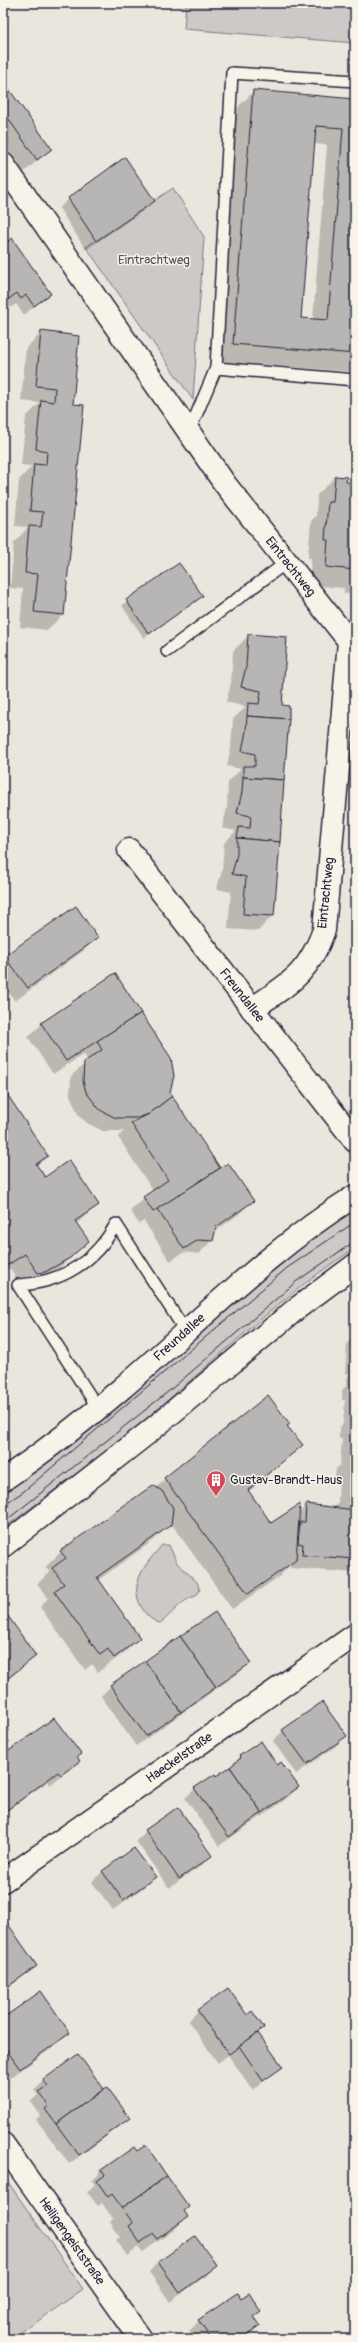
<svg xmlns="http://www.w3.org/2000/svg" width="358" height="2342" font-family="Pangolin,sans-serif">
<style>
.green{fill:#cdc9c6;stroke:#787680}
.shadow{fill:#0003;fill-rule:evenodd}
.building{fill:#b8b6b5;stroke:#22223b;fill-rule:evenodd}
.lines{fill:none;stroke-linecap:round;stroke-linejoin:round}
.lane-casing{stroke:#22223b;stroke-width:14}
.street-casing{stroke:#22223b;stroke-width:25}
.lane{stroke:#f7f3e8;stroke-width:11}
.street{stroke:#f7f3e8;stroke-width:22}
.tram{stroke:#22223b;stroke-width:1}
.labels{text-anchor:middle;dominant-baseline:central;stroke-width:3;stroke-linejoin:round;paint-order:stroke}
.park-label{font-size:13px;fill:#555465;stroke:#f7f3e8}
.street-label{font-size:13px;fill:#22223b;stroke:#f7f3e8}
.poi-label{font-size:13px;fill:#22223b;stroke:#f7f3e8;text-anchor:start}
</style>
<rect width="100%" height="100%" fill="#eae6de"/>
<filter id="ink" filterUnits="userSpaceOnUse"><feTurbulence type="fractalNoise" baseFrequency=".025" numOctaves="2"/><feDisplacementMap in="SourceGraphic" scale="8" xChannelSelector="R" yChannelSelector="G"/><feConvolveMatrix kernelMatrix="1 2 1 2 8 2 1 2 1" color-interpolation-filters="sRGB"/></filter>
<g filter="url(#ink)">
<g class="green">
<polygon points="186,3 355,3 355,43 184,29"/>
<polygon points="173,188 204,237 193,400 86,247"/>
<path d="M355,1208V1248C287,1292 229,1348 168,1400C115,1446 58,1487 3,1529V1492L59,1452L294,1250Z"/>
<path d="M162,1545H169L177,1563L197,1582L200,1590L196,1596C181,1599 172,1615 160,1623C152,1621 146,1615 142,1608C127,1583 147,1563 162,1545Z"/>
<polygon points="3,2175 83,2289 13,2339 3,2339"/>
</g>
<g class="shadow">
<polygon points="3,82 51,149 24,172 3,143"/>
<path d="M254,91L355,100V372L216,361L236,109ZM314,144L327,145L313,319L300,318Z"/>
<polygon points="69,199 154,201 144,210 86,250 59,208"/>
<polygon points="3,246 49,294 24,315 16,304 10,308 6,302 3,305"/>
<polygon points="42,332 72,405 63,615 47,630 20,627 23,589 10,588 14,543 28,527 15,526 19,480 32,466 21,465 26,417 40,403 21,401 26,348"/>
<polygon points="335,477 345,483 355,484 355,594 344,593 344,588 309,585 311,558 308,558 311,521 316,516 317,495"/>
<polygon points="201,596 144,638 122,606 127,601"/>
<polygon points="249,635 281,706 273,915 258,931 228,929 231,892 217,889 222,870 224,843 236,831 222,828 227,808 228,782 241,769 227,766 231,747 233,719 246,707 226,702 231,683 233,651"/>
<polygon points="97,938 83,951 15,1001 3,985 3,959 5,957"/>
<polygon points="355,1012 355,1059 350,1059"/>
<polygon points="42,1024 154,1037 161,1042 170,1058 169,1092 171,1096 219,1169 252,1201 239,1214 214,1232 212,1240 199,1254 184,1252 170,1261 144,1221 139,1224 130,1210 153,1191 118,1137 124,1131 103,1131 87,1123 79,1116 70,1095 71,1076 88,1061 84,1054 53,1074 28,1037"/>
<polygon points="3,1093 47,1156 36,1166 44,1179 98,1205 76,1224 87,1241 54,1273 23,1288 10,1268 3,1272"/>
<polygon points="355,1335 355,1573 290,1568 290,1565 280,1576 232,1609 171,1523 154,1540 98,1580 139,1638 124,1653 98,1672 92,1664 85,1670 40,1607 48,1598 37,1584 50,1572 45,1567 61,1552 153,1486 156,1488 165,1479 286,1427 302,1445 248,1492 271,1524 298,1514 307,1505 333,1508 338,1504 339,1479 335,1479 336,1469 340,1465 342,1439 339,1439 339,1428 343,1424 345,1400 342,1400 342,1390 347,1385 347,1377 350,1374 345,1373 347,1344"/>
<polygon points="3,1611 35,1656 3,1684"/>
<polygon points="215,1613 250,1662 240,1672 136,1746 101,1696 111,1686"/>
<polygon points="283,1731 345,1736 336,1746 296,1774 273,1741"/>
<polygon points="3,1756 76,1758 79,1761 50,1785 48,1781 3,1814"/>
<polygon points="240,1757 277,1766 298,1787 285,1800 219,1846 185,1798 195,1789 226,1770"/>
<polygon points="146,1831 211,1856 201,1866 169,1888 136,1841"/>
<polygon points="134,1849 154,1877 144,1887 113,1910 92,1882 102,1872"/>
<polygon points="3,1928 36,1966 3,1992"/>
<polygon points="198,2011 247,2017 263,2028 258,2033 281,2067 253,2090 228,2055 218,2063 188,2021"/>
<polygon points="3,2020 69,2033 59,2043 10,2078 3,2069"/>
<polygon points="78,2055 104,2091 128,2118 118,2128 69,2164 36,2119 40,2116 30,2102 38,2095 34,2090 44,2080"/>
<polygon points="137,2153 187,2217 174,2230 143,2252 139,2247 127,2256 116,2240 120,2237 110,2222 113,2219 102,2203 98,2206 87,2192 95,2184 92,2181 102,2171"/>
<polygon points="355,2219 355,2255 352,2255"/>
<polygon points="158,2262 215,2266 206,2276 170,2302 149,2272"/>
<polygon points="241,2300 260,2312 253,2318 259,2326 249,2336 244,2339 195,2339 189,2331 199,2321"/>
</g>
<g class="building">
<polygon points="3,81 52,149 37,160 3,111"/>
<path d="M253,90L355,99V354L233,344ZM316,126L343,128L328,320L301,318Z"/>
<polygon points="125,157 155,201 96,241 68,198"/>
<polygon points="12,238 51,294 34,306 26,295 21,299 17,293 3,303 3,245"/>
<polygon points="41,331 79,336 73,404 84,405 64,615 34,612 38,574 25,573 29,526 41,527 43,512 30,511 34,464 46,465 47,451 36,449 41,400 54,402 55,388 36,386"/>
<polygon points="335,476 347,477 346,482 355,483 355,570 326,567 328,540 325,540 328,502 333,502"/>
<polygon points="179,563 203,596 149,634 126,600"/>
<polygon points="248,634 287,637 282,705 289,706 289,719 247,716 248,703 259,704 261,691 241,687 246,667"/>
<polygon points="247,716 289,719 284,780 243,777 243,766 255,766 255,754 242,751 246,731"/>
<polygon points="243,777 284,780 280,842 237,838 239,827 250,828 251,816 237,813 242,792"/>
<polygon points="237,838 280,842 274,916 243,914 246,877 232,874 237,854"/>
<polygon points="76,906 98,938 28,988 4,956"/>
<polygon points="115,973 141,1013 66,1061 41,1023"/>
<polygon points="141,1013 171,1058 174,1076 170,1092 172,1096 149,1114 138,1118 116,1118 100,1110 86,1092 83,1081 84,1062 102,1050 97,1041"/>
<polygon points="5,1091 48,1156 36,1164 45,1177 69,1160 99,1205 75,1221 89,1241 70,1258 45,1272 38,1273 25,1254 3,1268 3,1092"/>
<polygon points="172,1096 220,1168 153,1212 143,1197 168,1180 131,1123 149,1114"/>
<polygon points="228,1163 254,1201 216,1227 213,1241 198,1240 184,1249 157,1209"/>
<polygon points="268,1395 290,1424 287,1426 303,1445 248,1490 271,1523 300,1504 296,1560 248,1594 164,1478"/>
<polygon points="355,1479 355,1510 352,1510 352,1502 349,1501 350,1489 354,1490"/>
<polygon points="153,1485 162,1491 173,1508 171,1525 97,1577 140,1638 114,1658 108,1649 100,1655 54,1591 64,1584 52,1568 66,1558 60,1551"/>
<polygon points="306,1504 355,1510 355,1559 302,1555 303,1544 298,1543 300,1522 305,1522"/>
<polygon points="3,1609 36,1656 3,1682"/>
<polygon points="215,1612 251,1663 216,1687 180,1636"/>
<polygon points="180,1636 216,1687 181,1712 145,1661"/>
<polygon points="145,1661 181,1712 146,1736 110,1685"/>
<polygon points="322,1702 347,1736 307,1764 282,1730"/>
<polygon points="54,1718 81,1754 77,1757 80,1761 61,1775 58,1772 3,1813 3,1755"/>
<polygon points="261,1741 277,1765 281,1762 299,1787 262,1813 230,1767 241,1758 239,1756"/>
<polygon points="230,1767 262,1813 229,1837 194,1788 215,1774 216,1776"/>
<polygon points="178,1807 212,1856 179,1879 145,1830"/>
<polygon points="134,1848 156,1877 123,1900 102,1871"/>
<polygon points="8,1924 37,1966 3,1990 3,1927"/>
<polygon points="228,1988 247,2015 252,2011 264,2028 229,2054 197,2010"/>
<polygon points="41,1991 70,2033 20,2069 3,2045 3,2018"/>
<polygon points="258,2033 283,2067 263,2081 239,2046"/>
<polygon points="78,2054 104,2089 56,2124 45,2109 49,2106 39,2092 48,2086 43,2080"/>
<polygon points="107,2087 130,2118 79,2155 56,2124"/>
<polygon points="146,2145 167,2176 122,2208 112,2194 108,2197 97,2181 105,2175 101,2170 134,2147 137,2151"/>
<polygon points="167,2176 189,2207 184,2211 188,2217 157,2239 153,2234 140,2243 129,2226 133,2223 122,2208"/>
<polygon points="195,2236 217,2266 180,2293 158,2262"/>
<polygon points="238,2293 241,2298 249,2293 261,2312 254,2317 260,2326 242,2339 211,2339 198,2320"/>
</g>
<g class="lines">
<g class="lane-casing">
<g id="lane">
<polyline points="216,368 232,73 355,81"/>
<polyline points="189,432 216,368 355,380"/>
<polyline points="167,651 287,562"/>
<path d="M98,1408L18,1285C61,1283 95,1262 116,1224L186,1332"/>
</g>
</g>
<g class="street-casing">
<g id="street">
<path id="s1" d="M3,164L225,484L349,641L324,930C308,975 290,983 252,1009"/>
<path id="s2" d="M129,850L355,1141"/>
<path id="s3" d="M3,1480C44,1452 84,1421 121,1389C198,1323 269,1250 355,1196"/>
<polyline points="3,1546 149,1432 296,1309 355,1265"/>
<path id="s4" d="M3,1881L355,1635"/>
<path id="s5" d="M3,2144L141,2339"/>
</g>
</g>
<use href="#lane" class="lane"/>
<use href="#street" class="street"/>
<g class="tram">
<polyline points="3,1505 23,1492 287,1268 355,1222"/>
<polyline points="3,1523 169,1391 297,1281 355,1241"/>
</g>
</g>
</g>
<defs>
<g id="building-pin" transform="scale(1)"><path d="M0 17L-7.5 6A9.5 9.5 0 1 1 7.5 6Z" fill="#d1495b" stroke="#f7f3e8"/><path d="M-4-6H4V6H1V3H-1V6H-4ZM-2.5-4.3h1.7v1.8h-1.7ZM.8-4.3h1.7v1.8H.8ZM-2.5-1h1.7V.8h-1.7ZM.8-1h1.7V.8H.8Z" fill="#fff"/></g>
</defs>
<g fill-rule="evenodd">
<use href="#building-pin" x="216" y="1480"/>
</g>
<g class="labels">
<g class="park-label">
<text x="154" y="260">Eintrachtweg</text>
</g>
<g class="street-label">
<text stroke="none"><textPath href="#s1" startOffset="495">Eintrachtweg</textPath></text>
<text transform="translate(326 893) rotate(-84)">Eintrachtweg</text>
<text stroke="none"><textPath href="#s2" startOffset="184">Freundallee</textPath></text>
<text stroke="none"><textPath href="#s3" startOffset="227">Freundallee</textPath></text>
<text stroke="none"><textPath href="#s4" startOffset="215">Haeckelstraße</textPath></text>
<text stroke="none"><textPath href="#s5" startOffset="119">Heiligengeiststraße</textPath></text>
</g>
<g class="poi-label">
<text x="230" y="1480">Gustav-Brandt-Haus</text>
</g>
</g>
<rect width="358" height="2342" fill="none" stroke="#f7f3e8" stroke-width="16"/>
<rect x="8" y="8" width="342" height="2326" fill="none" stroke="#22223b" stroke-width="1.5" filter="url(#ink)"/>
</svg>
